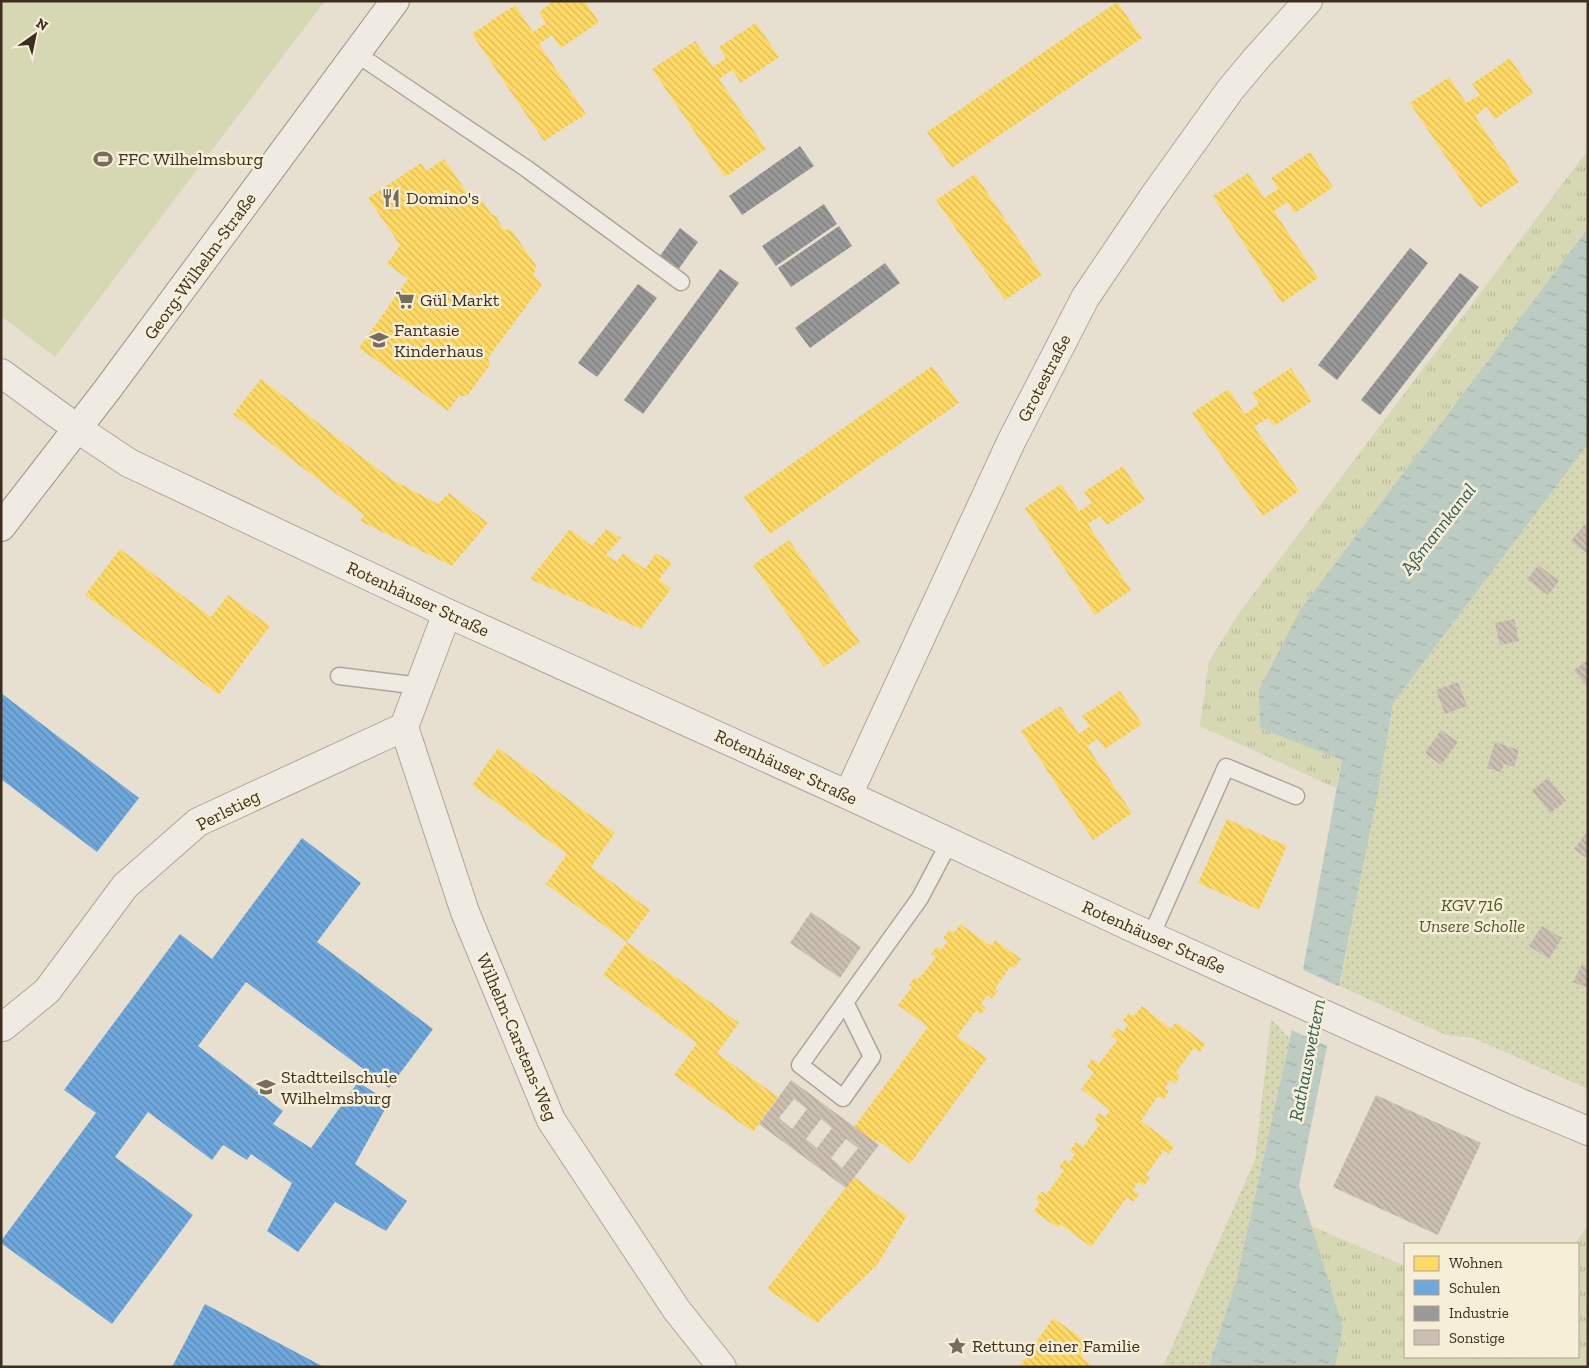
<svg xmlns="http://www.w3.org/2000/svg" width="1589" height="1368" font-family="'Zilla Slab',serif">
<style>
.grass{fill:url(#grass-dots)}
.park{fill:url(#park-tufts)}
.pitch{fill:#d6d7b3}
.water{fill:url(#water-ripples)}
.pier{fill:#e7e0d1}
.homes{fill:url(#homes-back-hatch)}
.schools{fill:url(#schools-back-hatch)}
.industry{fill:url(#industry-back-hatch)}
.building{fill:url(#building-back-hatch);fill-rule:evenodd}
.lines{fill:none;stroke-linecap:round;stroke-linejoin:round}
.lane-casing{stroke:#ada599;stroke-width:19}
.street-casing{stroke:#ada599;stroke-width:30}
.secondary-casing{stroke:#9c958a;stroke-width:30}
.lane{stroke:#efebe3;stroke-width:16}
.street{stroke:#efebe3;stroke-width:28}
.secondary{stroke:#efebe3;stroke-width:28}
.labels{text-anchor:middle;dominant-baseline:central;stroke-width:5;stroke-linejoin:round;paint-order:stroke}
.poi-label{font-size:18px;fill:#3d2e20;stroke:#f7eed8;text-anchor:start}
.street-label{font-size:18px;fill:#3d2e20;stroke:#f7eed8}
.park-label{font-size:18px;font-style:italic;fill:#4d5a26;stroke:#f7eed8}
.water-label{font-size:19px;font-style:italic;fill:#2f5d5a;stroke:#f7eed8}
</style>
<defs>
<pattern id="grass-dots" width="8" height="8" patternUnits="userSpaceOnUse" patternTransform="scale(1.25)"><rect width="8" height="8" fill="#d6d7b3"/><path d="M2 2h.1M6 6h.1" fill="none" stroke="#b9b99a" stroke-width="1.8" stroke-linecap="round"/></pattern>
<pattern id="park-tufts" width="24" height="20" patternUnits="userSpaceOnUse" patternTransform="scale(1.25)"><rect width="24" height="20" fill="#d6d7b3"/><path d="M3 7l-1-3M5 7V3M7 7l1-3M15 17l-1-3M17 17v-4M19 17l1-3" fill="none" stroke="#b9b99a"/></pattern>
<pattern id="water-ripples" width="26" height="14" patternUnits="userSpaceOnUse" patternTransform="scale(1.25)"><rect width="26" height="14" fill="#bcccc2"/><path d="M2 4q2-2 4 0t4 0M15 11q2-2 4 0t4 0" fill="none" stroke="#a2b0a6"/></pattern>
<pattern id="homes-back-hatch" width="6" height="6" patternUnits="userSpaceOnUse" patternTransform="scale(1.25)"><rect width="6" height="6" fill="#ffd966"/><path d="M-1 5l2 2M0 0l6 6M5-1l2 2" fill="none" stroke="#dbbb58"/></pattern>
<pattern id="schools-back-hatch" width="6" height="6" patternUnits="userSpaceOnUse" patternTransform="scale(1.25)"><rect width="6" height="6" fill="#6fa8dc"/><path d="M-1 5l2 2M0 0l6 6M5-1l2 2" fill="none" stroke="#5c89b2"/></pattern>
<pattern id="industry-back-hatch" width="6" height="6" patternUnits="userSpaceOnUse" patternTransform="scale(1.25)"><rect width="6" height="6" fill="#999"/><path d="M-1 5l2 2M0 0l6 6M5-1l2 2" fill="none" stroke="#7e7d7c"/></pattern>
<pattern id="building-back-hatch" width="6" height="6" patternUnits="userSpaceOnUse" patternTransform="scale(1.25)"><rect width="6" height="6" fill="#cbbfb2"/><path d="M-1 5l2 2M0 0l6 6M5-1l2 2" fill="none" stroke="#afa499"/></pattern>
</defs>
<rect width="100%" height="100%" fill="#e7e0d1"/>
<g class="grass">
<polygon points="1588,444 1588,1089 1473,1038 1446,1035 1340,986 1377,798 1393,703"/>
<polygon points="1271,1019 1290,1039 1237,1277 1209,1367 1163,1367 1255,1160"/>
</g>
<g class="park">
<polygon points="1588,150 1588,228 1300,610 1261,728 1342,759 1336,788 1200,726 1209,661 1239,613"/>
<polygon points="1588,1225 1588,1367 1335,1367 1343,1327 1311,1226 1405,1266 1405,1357 1578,1357 1578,1244 1575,1244"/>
</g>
<polygon class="pitch" points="1,1 325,1 55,357 1,316"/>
<polygon class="water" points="1588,228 1588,444 1393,703 1377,798 1299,1186 1343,1327 1335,1367 1209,1367 1237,1277 1290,1039 1342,760 1260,728 1259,690 1300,610"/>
<polygon class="pier" points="1301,969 1342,988 1330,1047 1289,1029"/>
<g class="homes">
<polygon points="554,1 585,1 599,22 561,48 552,35 539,44 586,114 544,141 472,34 515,5 533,32 546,23 539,12"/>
<polygon points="1117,2 1142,38 952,168 927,132"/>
<polygon points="756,23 779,57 741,83 732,70 719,79 766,149 725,177 652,69 695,41 713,67 726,58 719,47"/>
<polygon points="1510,58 1533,93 1495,119 1487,107 1475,116 1519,182 1480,208 1410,103 1449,77 1466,103 1480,95 1472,84"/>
<polygon points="1310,152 1333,187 1295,213 1287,202 1274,211 1318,278 1282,303 1213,196 1248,173 1264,198 1278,189 1271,178"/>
<polygon points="444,159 470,197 477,193 491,214 496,216 503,229 512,231 536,265 534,275 542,285 488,358 490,365 467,396 459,396 448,411 359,348 408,279 387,264 400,245 368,198 421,163 426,171"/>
<polygon points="975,174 1042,275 1005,300 936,200"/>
<polygon points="932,366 959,403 770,534 744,497"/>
<polygon points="1291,368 1312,401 1274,426 1268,418 1254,427 1299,491 1263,516 1192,413 1228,389 1245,414 1259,404 1252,393"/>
<polygon points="261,379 391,479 438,504 449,493 488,523 452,566 360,521 364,515 233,414"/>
<polygon points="1123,466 1145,500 1107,525 1100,516 1088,524 1131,590 1095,615 1025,508 1061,484 1079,511 1092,503 1084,492"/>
<polygon points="570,529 592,546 606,529 621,538 606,555 617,562 623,553 645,569 656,553 672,563 659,579 671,589 641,629 530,579"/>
<polygon points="789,540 860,642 824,667 753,565"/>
<polygon points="120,549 211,617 228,595 270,626 219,695 85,595"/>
<polygon points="1120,691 1142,724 1105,749 1098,739 1087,746 1132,813 1093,840 1021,731 1060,706 1079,734 1090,726 1082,716"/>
<polygon points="498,748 615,833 591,867 650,910 627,942 546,884 567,854 472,785"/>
<polygon points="1227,819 1287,846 1259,910 1198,883"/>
<polygon points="960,924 991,946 995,940 1021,959 1014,968 1011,966 995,988 998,991 992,999 988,995 981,1004 986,1008 981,1014 976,1011 957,1036 987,1058 910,1164 877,1140 876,1143 854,1127 928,1027 898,1005 912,987 909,985 915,977 918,980 936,957 931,954 937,947 941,950 948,941 943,938 949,930 954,933"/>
<polygon points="627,942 739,1023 717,1053 778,1097 753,1132 674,1075 697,1043 603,975"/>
<polygon points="1142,1006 1171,1029 1176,1022 1205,1044 1200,1052 1194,1048 1176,1072 1180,1076 1175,1084 1170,1080 1165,1088 1169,1091 1163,1100 1158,1096 1141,1121 1170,1142 1169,1143 1174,1147 1169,1154 1164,1150 1146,1175 1150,1178 1144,1186 1138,1182 1133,1190 1139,1194 1133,1202 1127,1197 1091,1247 1060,1224 1058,1228 1034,1211 1040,1202 1036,1199 1042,1191 1046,1195 1064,1170 1059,1167 1065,1159 1069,1163 1075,1154 1070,1151 1076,1142 1083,1147 1100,1124 1094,1120 1099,1113 1105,1117 1110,1110 1081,1089 1094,1072 1087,1066 1092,1059 1099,1064 1117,1040 1111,1036 1117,1028 1123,1032 1128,1024 1123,1020 1129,1013 1134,1016"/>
<polygon points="854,1177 907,1216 877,1265 817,1323 767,1289"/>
<polygon points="1053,1318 1090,1344 1081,1357 1094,1367 1019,1367"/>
</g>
<g class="schools">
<polygon points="1,693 139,798 97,852 1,779"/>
<polygon points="302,838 361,883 317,942 433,1029 389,1088 246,982 198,1046 283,1111 273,1124 311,1148 358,1082 389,1102 355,1164 407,1201 386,1231 335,1202 298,1252 267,1231 292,1183 251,1154 247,1160 223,1145 212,1160 148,1112 115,1157 193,1215 112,1324 1,1243 1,1241 96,1113 64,1090 180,934 212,959"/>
<polygon points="205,1304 324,1367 172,1367"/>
</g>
<g class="industry">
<polygon points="800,146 814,166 742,215 729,196"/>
<polygon points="824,204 837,224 776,266 762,246"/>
<polygon points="839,226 852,246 791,287 778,268"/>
<polygon points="680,228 698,242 675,274 657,260"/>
<polygon points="1410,248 1428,263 1337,380 1318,365"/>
<polygon points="885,263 900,283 810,348 795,328"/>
<polygon points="720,269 739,283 643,414 624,400"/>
<polygon points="1460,273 1479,287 1380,415 1361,400"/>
<polygon points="638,284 657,298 597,377 578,363"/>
</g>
<g class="building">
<polygon points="1585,524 1588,526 1588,554 1571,541"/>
<polygon points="1538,565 1559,581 1548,595 1527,580"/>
<polygon points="1514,619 1519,641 1500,645 1495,623"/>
<polygon points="1588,660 1588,688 1574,670"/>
<polygon points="1458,682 1467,706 1445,714 1436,690"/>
<polygon points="1441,730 1458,742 1441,765 1425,753"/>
<polygon points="1495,742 1519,750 1514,767 1504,764 1501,772 1487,768"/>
<polygon points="1548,778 1566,801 1550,813 1532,790"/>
<polygon points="1588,831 1588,859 1574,849"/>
<polygon points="811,912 861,947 840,978 790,943"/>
<polygon points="1542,926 1562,938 1549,959 1529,946"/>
<polygon points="1582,964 1588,967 1588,988 1573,982"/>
<path d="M791,1080L879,1145L846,1188L759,1124ZM794,1099L807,1109L792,1129L779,1118ZM821,1119L832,1128L817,1148L806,1139ZM846,1139L858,1148L842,1168L831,1158Z"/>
<polygon points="1376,1095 1481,1143 1438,1235 1333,1187"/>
</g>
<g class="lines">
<g class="lane-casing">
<g id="lane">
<polyline points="357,54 527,169 681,282"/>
<polyline points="339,676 420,686"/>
<polyline points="1151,936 1226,767 1296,796"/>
<polyline points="845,1002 872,1057 843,1098 800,1065 920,898 949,843"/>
</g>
</g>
<g class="street-casing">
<g id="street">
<polyline points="1,373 78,429 129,463 447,613 848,795 1129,926 1516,1101 1588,1131"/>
<polyline points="404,727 465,912 551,1120 676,1309 722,1367"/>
<polyline points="848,795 1011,442 1085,298 1154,196 1230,90 1255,60 1308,1"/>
<polyline points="3,1027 47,991 125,886 198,822 404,727 447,613"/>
</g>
</g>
<g class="secondary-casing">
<polyline id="secondary" points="1,527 107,390 395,1"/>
</g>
<use href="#lane" class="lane"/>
<use href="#street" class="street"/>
<use href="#secondary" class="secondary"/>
</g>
<defs>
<g id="stadium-bare" transform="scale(1.5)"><path d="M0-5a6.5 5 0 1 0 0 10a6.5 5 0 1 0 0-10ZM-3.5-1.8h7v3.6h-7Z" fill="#786c5e" stroke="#f7eed8" stroke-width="2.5" paint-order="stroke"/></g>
<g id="restaurant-bare" transform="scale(1.5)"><path d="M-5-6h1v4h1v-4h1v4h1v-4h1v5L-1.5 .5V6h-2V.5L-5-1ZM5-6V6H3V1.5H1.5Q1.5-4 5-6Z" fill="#786c5e" stroke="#f7eed8" stroke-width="2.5" paint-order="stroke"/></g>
<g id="supermarket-bare" transform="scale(1.5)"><path d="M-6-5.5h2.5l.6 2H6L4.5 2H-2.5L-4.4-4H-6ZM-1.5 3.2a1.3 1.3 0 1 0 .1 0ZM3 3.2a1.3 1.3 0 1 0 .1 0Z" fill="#786c5e" stroke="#f7eed8" stroke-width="2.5" paint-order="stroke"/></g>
<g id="school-bare" transform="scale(1.5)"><path d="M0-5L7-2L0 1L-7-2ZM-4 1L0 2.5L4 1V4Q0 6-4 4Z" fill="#786c5e" stroke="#f7eed8" stroke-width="2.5" paint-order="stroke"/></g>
<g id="sight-bare" transform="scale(1.5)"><path d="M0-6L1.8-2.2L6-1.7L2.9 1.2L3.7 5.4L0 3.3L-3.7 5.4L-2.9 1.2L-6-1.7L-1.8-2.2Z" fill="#786c5e" stroke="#f7eed8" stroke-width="2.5" paint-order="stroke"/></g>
</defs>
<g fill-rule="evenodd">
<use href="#stadium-bare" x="103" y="159"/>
<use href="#restaurant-bare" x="391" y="198"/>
<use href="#supermarket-bare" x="405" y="300"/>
<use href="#school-bare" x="379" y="340"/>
<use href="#school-bare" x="266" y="1087"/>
<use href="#sight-bare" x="957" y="1346"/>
</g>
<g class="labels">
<g class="poi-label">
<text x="118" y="159">FFC Wilhelmsburg</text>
<text x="406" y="198">Domino's</text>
<text x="420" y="300">Gül Markt</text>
<text x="394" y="330">Fantasie<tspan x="394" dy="21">Kinderhaus</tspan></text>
<text x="281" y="1077">Stadtteilschule<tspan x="281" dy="21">Wilhelmsburg</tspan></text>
<text x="972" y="1346">Rettung einer Familie</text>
</g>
<g class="street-label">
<text transform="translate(200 266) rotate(-54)">Georg-Wilhelm-Straße</text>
<text transform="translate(1044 378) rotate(-63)">Grotestraße</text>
<text transform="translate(418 599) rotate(25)">Rotenhäuser Straße</text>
<text transform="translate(786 767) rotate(25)">Rotenhäuser Straße</text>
<text transform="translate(228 810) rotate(-27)">Perlstieg</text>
<text transform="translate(1154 937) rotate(24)">Rotenhäuser Straße</text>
<text transform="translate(517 1037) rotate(67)">Wilhelm-Carstens-Weg</text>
</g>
<g class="park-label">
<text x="1472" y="905">KGV 716<tspan x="1472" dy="21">Unsere Scholle</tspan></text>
</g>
<g class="water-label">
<text transform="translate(1438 529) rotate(-52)">Aßmannkanal</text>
<text transform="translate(1307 1060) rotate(-79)">Rathauswettern</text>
</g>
</g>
<rect width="1589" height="1368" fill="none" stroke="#3d2e20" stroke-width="5"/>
<rect x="1404" y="1243" width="175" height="115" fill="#f7eed8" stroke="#ada18e"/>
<rect x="1414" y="1256" width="25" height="15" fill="#ffd966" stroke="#ada18e"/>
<text x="1449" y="1268" font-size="15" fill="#3d2e20">Wohnen</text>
<rect x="1414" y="1280" width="25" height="15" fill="#6fa8dc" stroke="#ada18e"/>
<text x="1449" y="1293" font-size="15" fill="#3d2e20">Schulen</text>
<rect x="1414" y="1306" width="25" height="15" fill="#999999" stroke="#ada18e"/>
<text x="1449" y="1318" font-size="15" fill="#3d2e20">Industrie</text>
<rect x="1414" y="1330" width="25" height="15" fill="#cbbfb2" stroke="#ada18e"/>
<text x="1449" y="1343" font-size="15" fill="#3d2e20">Sonstige</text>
<g transform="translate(35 35) rotate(33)" stroke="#f7eed8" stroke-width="4" paint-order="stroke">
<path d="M0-4L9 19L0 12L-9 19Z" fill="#3d2e20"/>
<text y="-8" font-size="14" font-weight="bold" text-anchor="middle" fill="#3d2e20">N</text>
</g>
</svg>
